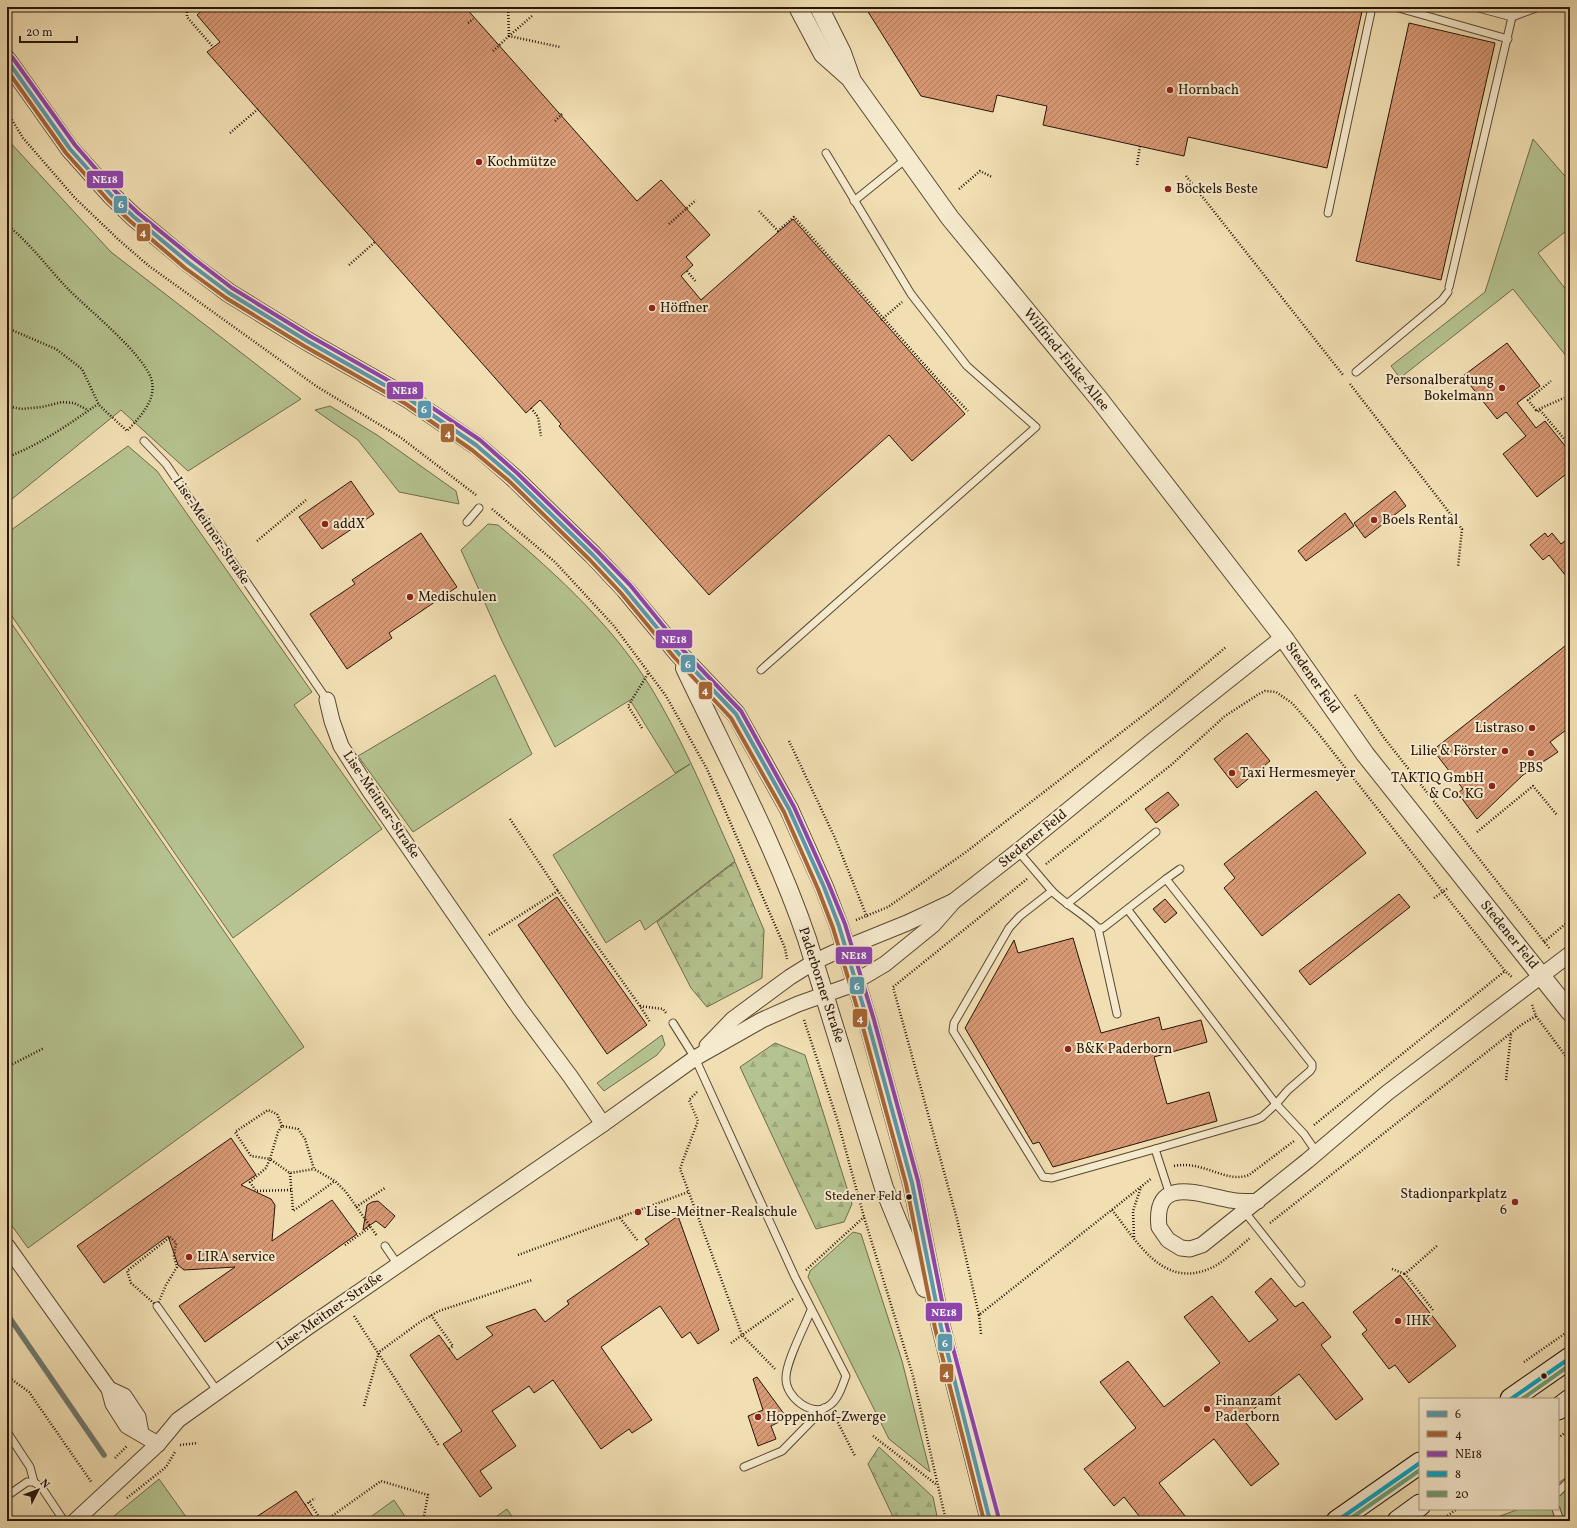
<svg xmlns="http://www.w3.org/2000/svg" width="1577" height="1528" font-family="Vollkorn,serif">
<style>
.green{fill:#b5c390;stroke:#6e6c4b}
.forest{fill:url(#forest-firs);stroke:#6e6c4b}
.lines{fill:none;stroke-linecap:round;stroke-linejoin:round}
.stream{stroke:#6e796e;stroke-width:5.5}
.building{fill:url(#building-hatch);stroke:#281506}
.service-casing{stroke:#5a4831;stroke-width:9}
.minor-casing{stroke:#5a4831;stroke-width:17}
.tertiary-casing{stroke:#5a4831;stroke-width:20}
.secondary-casing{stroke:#281506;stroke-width:23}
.path{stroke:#281506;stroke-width:2.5;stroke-dasharray:1 2;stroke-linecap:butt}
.service{stroke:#f6eace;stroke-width:7}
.minor{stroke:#f6eace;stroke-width:15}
.tertiary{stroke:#f6eace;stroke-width:18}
.secondary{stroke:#f6eace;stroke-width:21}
.bus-1-casing{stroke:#f6eace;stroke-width:7}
.bus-2-casing{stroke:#f6eace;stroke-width:7}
.bus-3-casing{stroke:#f6eace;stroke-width:7}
.bus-4-casing{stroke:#f6eace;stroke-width:7}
.bus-5-casing{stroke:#f6eace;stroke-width:7}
.bus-1{stroke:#5a98ae;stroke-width:4}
.bus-2{stroke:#a76534;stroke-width:4}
.bus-3{stroke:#8e44ad;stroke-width:4}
.bus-4{stroke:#02a2c4;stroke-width:4}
.bus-5{stroke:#6f9d74;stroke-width:4}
.poi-dot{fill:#8f2418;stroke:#f6eace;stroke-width:1.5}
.bus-dot{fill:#281506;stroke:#f6eace;stroke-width:1.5}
.labels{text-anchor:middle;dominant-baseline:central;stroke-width:4;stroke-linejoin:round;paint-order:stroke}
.bus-label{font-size:13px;fill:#281506;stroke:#f6eace;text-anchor:end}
.poi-label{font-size:14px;fill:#281506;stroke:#f6eace;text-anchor:start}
.street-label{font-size:14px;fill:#281506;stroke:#f6eace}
.line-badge{stroke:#f6eace;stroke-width:1.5}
.badge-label{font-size:11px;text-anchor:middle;font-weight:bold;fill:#fff}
</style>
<defs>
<pattern id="forest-firs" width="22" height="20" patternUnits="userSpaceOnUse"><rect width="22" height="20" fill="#b5c390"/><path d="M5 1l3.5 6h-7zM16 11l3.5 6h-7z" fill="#9ca77b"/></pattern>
<pattern id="building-hatch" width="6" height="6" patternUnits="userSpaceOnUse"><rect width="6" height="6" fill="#d89975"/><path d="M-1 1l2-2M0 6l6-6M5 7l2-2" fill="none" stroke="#af7c5e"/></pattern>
</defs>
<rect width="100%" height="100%" fill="#f1dfb3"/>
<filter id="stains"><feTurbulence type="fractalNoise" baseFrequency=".005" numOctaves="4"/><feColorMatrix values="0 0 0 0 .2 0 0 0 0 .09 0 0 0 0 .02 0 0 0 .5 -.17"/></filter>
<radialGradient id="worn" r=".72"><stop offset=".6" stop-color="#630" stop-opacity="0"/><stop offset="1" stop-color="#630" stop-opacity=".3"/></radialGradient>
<g class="green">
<polygon points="7,139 111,252 301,399 188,471 121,410 7,503"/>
<polygon points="1533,139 1570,182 1570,228 1538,253 1570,295 1570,361 1513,289 1400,378 1391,366 1485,292"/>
<polygon points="330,406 377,435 456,491 459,504 399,492 358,440 315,410"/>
<polygon points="128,446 157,471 312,692 294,705 382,829 233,938 7,609 7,533"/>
<path d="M488,524L498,525C559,576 621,633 660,703C689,754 711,808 735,861L645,930L640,920L606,943L553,855L690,764L675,773L630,700L555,747L502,641L461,550Z"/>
<polygon points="7,617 304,1047 28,1248 7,1219"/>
<polygon points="495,675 532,754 413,832 358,756"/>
<polygon points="662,1035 665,1045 657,1055 604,1091 597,1083"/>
<polygon points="853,1232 861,1234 902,1361 930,1472 889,1439 808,1277 810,1271"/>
<polygon points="1570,1475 1570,1521 1487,1521 1519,1509 1558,1509 1558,1483"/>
<polygon points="159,1479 189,1521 108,1521"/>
<polygon points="394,1500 408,1521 365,1521"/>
<polygon points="507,1509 515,1521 490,1521"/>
</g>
<g class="forest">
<polygon points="735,862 764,930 762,978 707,1007 691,988 657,922"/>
<polygon points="775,1043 805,1055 852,1204 844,1222 816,1229 740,1067"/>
<polygon points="879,1447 933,1497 938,1521 895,1521 868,1464"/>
</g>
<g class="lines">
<polyline class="stream" points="7,1314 104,1455"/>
</g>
<g class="building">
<polygon points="206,7 465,7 637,201 661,180 710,235 686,257 693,265 681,276 701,300 793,219 965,414 912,461 889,435 709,595 559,426 561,424 540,400 526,413 207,52 220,42 197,15"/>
<polygon points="865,7 1363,7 1327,168 1188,137 1184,156 1043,125 1047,106 997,95 993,112 921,96"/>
<polygon points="1409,23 1495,43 1441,280 1356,261"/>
<polygon points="1507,343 1540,386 1517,403 1536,428 1545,421 1570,452 1570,471 1537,497 1503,454 1526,436 1506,412 1497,419 1463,376"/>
<polygon points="351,481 374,514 322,549 299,517"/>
<polygon points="1395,491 1406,506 1365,538 1354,523"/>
<polygon points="1345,513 1354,526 1306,561 1298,551"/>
<polygon points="421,533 457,587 389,633 392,638 347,669 310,614 355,584 352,580"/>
<polygon points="1545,533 1548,537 1552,533 1561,544 1570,537 1570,581 1549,555 1543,560 1530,545"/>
<polygon points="1570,642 1570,727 1550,742 1558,752 1523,775 1477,819 1458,793 1463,789 1433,750"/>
<polygon points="1247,733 1270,761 1237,788 1214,759"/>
<polygon points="1316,791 1366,853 1262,936 1224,888 1235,878 1224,864"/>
<polygon points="1168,792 1179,805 1156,823 1145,809"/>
<polygon points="1399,894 1410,907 1310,985 1299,971"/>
<polygon points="557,897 647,1025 607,1054 518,925"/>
<polygon points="1165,899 1177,913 1165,923 1153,909"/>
<polygon points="1073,938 1101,1033 1159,1017 1162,1030 1201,1020 1207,1042 1154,1057 1167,1104 1209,1092 1217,1121 1053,1167 1039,1142 1033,1144 965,1028 1014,940 1018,953"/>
<polygon points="231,1138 256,1175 241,1185 271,1199 275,1205 272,1241 332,1200 357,1234 205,1342 179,1306 235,1267 184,1270 178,1265 168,1236 104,1283 77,1246"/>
<polygon points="378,1201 395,1216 385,1228 376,1221 363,1230 367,1205 372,1202"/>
<polygon points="678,1216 719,1330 698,1344 690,1332 682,1338 660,1306 601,1347 652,1420 632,1433 629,1429 601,1449 553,1380 534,1393 529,1386 492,1411 516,1446 480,1471 492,1488 480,1497 443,1444 462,1431 410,1355 439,1335 457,1360 493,1335 486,1327 535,1309 545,1322 569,1304 567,1301 649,1244 645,1239"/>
<polygon points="1400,1275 1456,1346 1409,1383 1395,1365 1389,1369 1362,1334 1367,1330 1353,1312"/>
<polygon points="1271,1278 1295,1307 1303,1302 1331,1337 1321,1345 1363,1399 1336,1420 1299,1374 1242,1418 1279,1464 1251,1486 1214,1439 1159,1483 1189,1521 1143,1521 1124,1497 1114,1506 1084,1469 1136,1428 1100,1382 1128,1361 1164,1407 1220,1363 1184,1317 1212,1296 1249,1342 1278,1320 1255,1292"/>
<polygon points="757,1377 787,1418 771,1426 776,1439 758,1446 748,1416 763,1410 753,1379"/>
<polygon points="296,1491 316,1521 250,1521"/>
</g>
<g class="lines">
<g class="service-casing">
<g id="service">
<polyline points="1395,7 1508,39"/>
<polyline points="1511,7 1512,17 1539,7"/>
<polyline points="854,201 906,159"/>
<polyline points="1328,213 1372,7"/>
<polyline points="1449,287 1512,17 1475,7"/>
<polyline points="1356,372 1442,300 1448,292"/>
<polyline points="144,441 166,464 327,700"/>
<polyline points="467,522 479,508"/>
<polyline points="761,670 1036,427 967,366 911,294 826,153"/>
<polyline points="1018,851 1052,891 1020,916 1009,928 954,1023 953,1031 1043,1177 1052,1178 1155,1149 1170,1195"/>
<polyline points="1166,879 1180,869"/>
<path d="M1052,891C1066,905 1084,914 1098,928H1103L1166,879L1312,1064V1068L1310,1071L1288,1090L1276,1104L1128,910"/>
<polyline points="1067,904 1156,832"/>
<polyline points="1098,928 1117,1014"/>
<path d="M673,1023L695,1058L795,1277L846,1376C842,1386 839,1398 830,1405C812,1419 786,1397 786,1379C785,1363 805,1326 811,1310"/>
<polyline points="1155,1149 1255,1120 1262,1117 1276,1104 1304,1134 1317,1153"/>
<polyline points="1244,1211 1301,1283"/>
<polyline points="385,1246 398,1265"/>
<polyline points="157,1306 218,1392"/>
<polyline points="7,1437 9,1435 30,1467 34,1482 42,1488 64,1521"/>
<polyline points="744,1467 782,1451 824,1408"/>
<polyline points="1558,1492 1570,1480"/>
<polyline points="7,1496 27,1482 34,1482"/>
<polyline points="1556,1509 1560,1521"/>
</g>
</g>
<g class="minor-casing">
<g id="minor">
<polyline points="327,700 332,721 341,746 369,790 520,1009 570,1076 603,1124"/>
<polyline points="707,1046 733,1019 790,977 814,962 833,953 907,923 954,901 1018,851 1151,742 1283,637"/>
<path d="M1258,1201C1248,1202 1239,1202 1230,1200C1201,1195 1153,1174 1159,1227L1168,1240L1181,1248L1190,1249L1202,1245L1307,1161L1387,1093L1570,954"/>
<polyline points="7,1246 109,1389 113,1404 127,1426 158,1444"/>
<polyline points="109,1389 124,1396 138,1417 141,1433"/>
<polyline points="75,1521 158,1444 178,1420 308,1327 603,1124 695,1058 762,1020 798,1004 846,987 885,964 933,925 954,901"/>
</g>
</g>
<g class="tertiary-casing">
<g id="tertiary">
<polyline points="798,7 823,54 850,78"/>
<polyline points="819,7 842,53 852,81 950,218 1099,399 1283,637 1365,754 1570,1012"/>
<polyline points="7,60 70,149 112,196 134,217 189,263 229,293 307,341 409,399 476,445 513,477 593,555 625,589 678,653 736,714 789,809 824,887 839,926 868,1022 912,1183 941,1327 990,1521"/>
<path d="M685,668C727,757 775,845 807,939L884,1188L925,1288"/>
</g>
</g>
<g class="secondary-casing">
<g id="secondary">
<polyline points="1511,1399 1570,1358"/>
<polyline points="1558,1409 1570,1400"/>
<polyline points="1337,1521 1420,1463"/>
<polyline points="1398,1521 1420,1505"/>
</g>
</g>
<g class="path">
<polyline points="190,7 187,11 187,17 213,47"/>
<polyline points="532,16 509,36 560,47"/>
<polyline points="468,23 473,19"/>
<polyline points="493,51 509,36 508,7"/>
<polyline points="7,112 23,138 75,198 120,241 149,266 316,386 400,437 476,495"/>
<polyline points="555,121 562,114"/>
<polyline points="230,133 258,109"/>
<polyline points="1137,165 1140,146"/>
<polyline points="1186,176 1343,375"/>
<polyline points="959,189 980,171 992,177"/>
<polyline points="759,211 778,231 794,217 939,381 968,411"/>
<polyline points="669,224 696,200"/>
<path d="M7,225C30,243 48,268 68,289C89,310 141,352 151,378C158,399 140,417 127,431L99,405L82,369L56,349L7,328"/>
<polyline points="349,265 375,242"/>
<polyline points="687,271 696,282"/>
<polyline points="881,320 902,302"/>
<polyline points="1350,384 1462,529 1458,567"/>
<polyline points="7,406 21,409 42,407 62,402 74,403 88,410"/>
<polyline points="531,408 538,417 541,436"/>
<polyline points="1539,409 1564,398"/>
<polyline points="1536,410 1537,412 1540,410 1570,446"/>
<polyline points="1536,410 1528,400 1551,381"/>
<path d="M7,457C40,445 69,424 98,404"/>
<polyline points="492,509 555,562 614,626 666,696 707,769 785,948 787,959"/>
<polyline points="257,541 306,500"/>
<polyline points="1355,695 1385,739 1550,949"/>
<polyline points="642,728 628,706 649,672"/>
<polyline points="789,741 835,838 867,917"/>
<polyline points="510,819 558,891"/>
<polyline points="1477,832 1533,786 1557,815"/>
<polyline points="1046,864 1171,765 1225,716 1259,694 1265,691 1276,692 1292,703 1318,733 1505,971 1512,977"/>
<polyline points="1027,879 893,987 957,1219 979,1315 1152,1178"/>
<polyline points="1434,898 1448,888"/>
<polyline points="856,920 888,907 966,852 1162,701 1226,647"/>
<polyline points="489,935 558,891 640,1006 650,1022"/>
<polyline points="1544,942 1570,920"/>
<polyline points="1532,1005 1536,1016 1570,1062"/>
<polyline points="640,1006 663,1009 666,1013"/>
<polyline points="804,1020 838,1122 864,1217 913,1376 946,1521"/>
<polyline points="7,1067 44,1048"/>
<polyline points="1506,1080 1511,1034"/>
<polyline points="697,1092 689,1100 698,1121 682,1163 680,1169 682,1174 742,1335 775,1369"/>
<polyline points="1314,1125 1505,971"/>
<polyline points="282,1126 277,1114 268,1110 235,1132 251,1156 270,1159 278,1132 282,1126 298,1129 305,1139 314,1169 335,1181 346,1192 377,1236"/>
<path d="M1174,1166C1204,1160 1226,1184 1249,1175L1294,1141"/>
<polyline points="290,1173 293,1211 335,1181"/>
<polyline points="291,1190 256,1191 250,1182 266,1168 270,1159 290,1173 314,1169"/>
<polyline points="356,1207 385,1188"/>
<path d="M1112,1210C1137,1241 1163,1290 1211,1268C1223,1263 1239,1247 1250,1238"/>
<polyline points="620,1218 638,1241"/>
<polyline points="1270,1223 1521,1025 1536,1016"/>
<polygon points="170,1237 176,1243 174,1256 177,1267 166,1285 157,1306 131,1283 127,1271"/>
<polyline points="1134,1237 1133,1211 1141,1187"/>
<polyline points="345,1245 370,1227"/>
<polyline points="518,1255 688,1192"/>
<polyline points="1392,1269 1405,1274"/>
<polyline points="806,1270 864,1217"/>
<polyline points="1433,1310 1405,1274 1438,1245"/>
<polyline points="431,1315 453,1346 449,1349"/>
<polyline points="979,1315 981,1334"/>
<polyline points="354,1316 439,1446"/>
<polyline points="731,1343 793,1299"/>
<polyline points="1524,1362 1570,1330"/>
<polyline points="7,1376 29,1392 92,1483"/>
<polyline points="364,1406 379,1352 420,1322 439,1311 532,1280"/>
<polyline points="835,1417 855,1456"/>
<polyline points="873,1436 937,1485"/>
<polyline points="1558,1438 1570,1429"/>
<polyline points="180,1445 198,1443"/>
<polyline points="115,1458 127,1446"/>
<polyline points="127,1498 166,1467 175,1452"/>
<polyline points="309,1502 322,1521"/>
<polyline points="305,1505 315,1498"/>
<polyline points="42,1521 47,1518"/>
<polyline points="325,1521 381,1481 428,1495 423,1521"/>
<polyline points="1440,1521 1457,1509"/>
</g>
<use href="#service" class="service"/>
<use href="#minor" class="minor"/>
<use href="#tertiary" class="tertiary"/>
<use href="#secondary" class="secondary"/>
<g class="bus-1-casing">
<polyline id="bus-1" points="7,60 70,149 112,196 134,217 189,263 229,293 307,341 409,399 476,445 513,477 593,555 625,589 678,653 736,714 789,809 824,887 839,926 868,1022 912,1183 941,1327 990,1521"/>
</g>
<g class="bus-2-casing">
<polyline id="bus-2" points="7,70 66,153 108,200 130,221 185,268 226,298 304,346 406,404 472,450 509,481 589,559 621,593 674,657 731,718 784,812 818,889 833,928 862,1024 906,1184 935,1328 984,1521"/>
</g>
<g class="bus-3-casing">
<polyline id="bus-3" points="12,57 75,145 116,192 138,213 193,258 232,288 310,336 412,394 480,440 517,473 597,551 630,585 682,649 741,711 794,807 829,885 845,924 874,1020 918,1181 947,1326 999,1519"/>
</g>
<g class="bus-4-casing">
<g id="bus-4">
<polyline points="1511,1399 1570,1358"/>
<polyline points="1337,1521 1420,1463"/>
</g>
</g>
<g class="bus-5-casing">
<g id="bus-5">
<polyline points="1522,1399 1570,1365"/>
<polyline points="1347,1521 1420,1470"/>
</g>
</g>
<use href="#bus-1" class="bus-1"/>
<use href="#bus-2" class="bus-2"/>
<use href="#bus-3" class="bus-3"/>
<use href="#bus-4" class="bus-4"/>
<use href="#bus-5" class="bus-5"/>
</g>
<g class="poi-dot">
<circle cx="1170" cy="90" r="4"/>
<circle cx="479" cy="162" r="4"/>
<circle cx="1168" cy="189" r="4"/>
<circle cx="652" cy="308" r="4"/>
<circle cx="1502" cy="388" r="4"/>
<circle cx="1374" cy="520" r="4"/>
<circle cx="325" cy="524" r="4"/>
<circle cx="410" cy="597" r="4"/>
<circle cx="1532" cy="728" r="4"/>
<circle cx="1505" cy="751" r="4"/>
<circle cx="1531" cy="753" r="4"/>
<circle cx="1232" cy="773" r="4"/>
<circle cx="1492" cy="786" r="4"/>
<circle cx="1068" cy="1049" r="4"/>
<circle cx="1515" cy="1202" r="4"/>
<circle cx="638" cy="1212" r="4"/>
<circle cx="189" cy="1257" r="4"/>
<circle cx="1398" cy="1321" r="4"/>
<circle cx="1207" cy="1409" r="4"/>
<circle cx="758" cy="1417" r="4"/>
</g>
<g class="bus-dot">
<circle cx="909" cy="1197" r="3.5"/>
<circle cx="1544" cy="1376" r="3.5"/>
</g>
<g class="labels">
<g class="bus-label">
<text x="902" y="1197">Stedener Feld</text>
</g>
<g class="poi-label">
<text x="1178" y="90">Hornbach</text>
<text x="487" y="162">Kochmütze</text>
<text x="1176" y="189">Böckels Beste</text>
<text x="660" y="308">Höffner</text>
<text x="1494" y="380" text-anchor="end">Personalberatung<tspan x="1494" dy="16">Bokelmann</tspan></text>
<text x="1382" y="520">Boels Rental</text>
<text x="333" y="524">addX</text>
<text x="418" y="597">Medischulen</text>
<text x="1524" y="728" text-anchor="end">Listraso</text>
<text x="1497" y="751" text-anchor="end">Lilie &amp; Förster</text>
<text x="1531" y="768" text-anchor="middle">PBS</text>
<text x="1240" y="773">Taxi Hermesmeyer</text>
<text x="1484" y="778" text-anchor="end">TAKTIQ GmbH<tspan x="1484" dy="16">&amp; Co. KG</tspan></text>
<text x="1076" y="1049">B&amp;K Paderborn</text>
<text x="1507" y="1194" text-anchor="end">Stadionparkplatz<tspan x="1507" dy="16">6</tspan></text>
<text x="646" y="1212">Lise-Meitner-Realschule</text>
<text x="197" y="1257">LIRA service</text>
<text x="1406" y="1321">IHK</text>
<text x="1215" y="1401">Finanzamt<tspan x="1215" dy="16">Paderborn</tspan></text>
<text x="766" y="1417">Hoppenhof-Zwerge</text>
</g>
<g class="street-label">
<text transform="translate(1066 360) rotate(51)">Wilfried-Finke-Allee</text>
<text transform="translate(211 531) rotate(56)">Lise-Meitner-Straße</text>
<text transform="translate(1312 678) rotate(55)">Stedener Feld</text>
<text transform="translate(381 805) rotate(56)">Lise-Meitner-Straße</text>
<text transform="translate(1033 839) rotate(-39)">Stedener Feld</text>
<text transform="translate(1509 935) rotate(51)">Stedener Feld</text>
<text transform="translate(821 985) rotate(72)">Paderborner Straße</text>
<text transform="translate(330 1312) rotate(-35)">Lise-Meitner-Straße</text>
</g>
</g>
<g class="line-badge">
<rect x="86" y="170" width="38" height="19" rx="4" fill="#8e44ad"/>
<rect x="113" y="195" width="15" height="19" rx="4" fill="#5a98ae"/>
<rect x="136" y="223" width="15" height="19" rx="4" fill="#a76534"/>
<rect x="386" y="381" width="38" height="19" rx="4" fill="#8e44ad"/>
<rect x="417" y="400" width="15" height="19" rx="4" fill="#5a98ae"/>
<rect x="440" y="423" width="15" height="20" rx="4" fill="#a76534"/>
<rect x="655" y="629" width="38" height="20" rx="4" fill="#8e44ad"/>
<rect x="680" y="654" width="16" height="19" rx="4" fill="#5a98ae"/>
<rect x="698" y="681" width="15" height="19" rx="4" fill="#a76534"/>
<rect x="835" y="946" width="38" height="19" rx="4" fill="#8e44ad"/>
<rect x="849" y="976" width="16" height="19" rx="4" fill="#5a98ae"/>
<rect x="852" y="1008" width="16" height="20" rx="4" fill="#a76534"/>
<rect x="925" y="1302" width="38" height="20" rx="4" fill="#8e44ad"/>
<rect x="937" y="1333" width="16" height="19" rx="4" fill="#5a98ae"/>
<rect x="939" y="1363" width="15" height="20" rx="4" fill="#a76534"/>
</g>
<g class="badge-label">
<text x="105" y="183">NE18</text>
<text x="121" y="208">6</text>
<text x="143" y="236">4</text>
<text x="405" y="394">NE18</text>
<text x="424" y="413">6</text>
<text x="448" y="437">4</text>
<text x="674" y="643">NE18</text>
<text x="688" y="668">6</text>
<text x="705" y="694">4</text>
<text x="854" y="959">NE18</text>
<text x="857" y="990">6</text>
<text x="860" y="1022">4</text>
<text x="944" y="1316">NE18</text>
<text x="945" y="1347">6</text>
<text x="946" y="1377">4</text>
</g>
<rect width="1577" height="1528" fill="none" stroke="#f1dfb3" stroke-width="24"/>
<rect x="8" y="8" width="1561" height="1512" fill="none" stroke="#281506" stroke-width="2"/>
<rect x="12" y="12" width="1553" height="1504" fill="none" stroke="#281506"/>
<rect x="1419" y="1398" width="140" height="112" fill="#f6eace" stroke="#a4957e"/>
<rect x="1427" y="1411" width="20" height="6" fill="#5a98ae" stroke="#a4957e"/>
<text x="1455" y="1418" font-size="12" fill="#281506">6</text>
<rect x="1427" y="1431" width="20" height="6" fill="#a76534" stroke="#a4957e"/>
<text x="1455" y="1438" font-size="12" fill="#281506">4</text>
<rect x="1427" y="1451" width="20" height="6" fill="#8e44ad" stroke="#a4957e"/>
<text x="1455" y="1458" font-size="12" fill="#281506">NE18</text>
<rect x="1427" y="1471" width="20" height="6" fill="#02a2c4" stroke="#a4957e"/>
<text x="1455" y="1478" font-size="12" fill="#281506">8</text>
<rect x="1427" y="1491" width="20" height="6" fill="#6f9d74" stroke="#a4957e"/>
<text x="1455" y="1498" font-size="12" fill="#281506">20</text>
<g transform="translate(38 1490) rotate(48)" stroke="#f6eace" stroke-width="3" paint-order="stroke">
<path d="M0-3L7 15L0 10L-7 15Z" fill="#281506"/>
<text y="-6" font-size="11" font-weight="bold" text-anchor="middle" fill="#281506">N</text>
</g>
<path d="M20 36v6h57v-6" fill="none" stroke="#281506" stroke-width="2"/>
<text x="26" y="36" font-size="12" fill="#281506" stroke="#f6eace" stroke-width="3" paint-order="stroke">20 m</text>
<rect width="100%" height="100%" filter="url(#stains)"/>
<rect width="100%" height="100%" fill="url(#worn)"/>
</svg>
